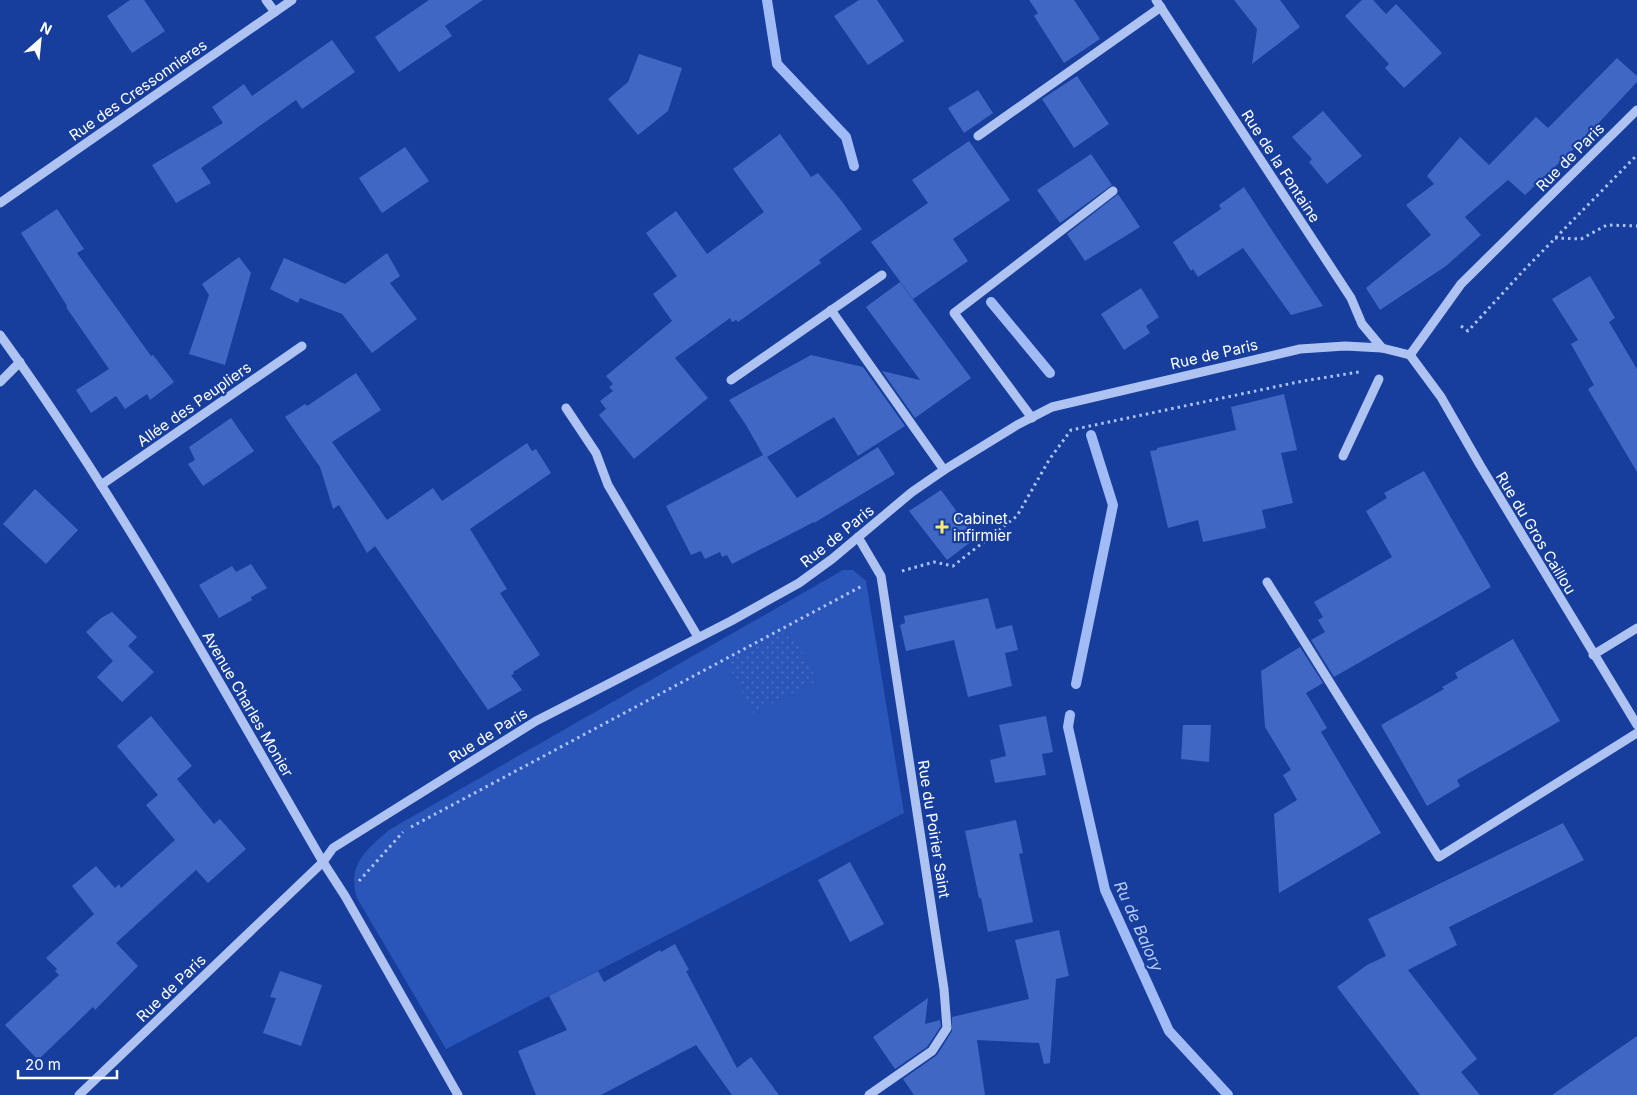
<svg xmlns="http://www.w3.org/2000/svg" width="1637" height="1095" font-family="Inter,sans-serif">
<style>
.green{fill:#2a56ba}
.park{fill:url(#park-dots)}
.lines{fill:none;stroke-linecap:round;stroke-linejoin:round}
.stream{stroke:#a0bbf5;stroke-width:10}
.building{fill:#4067c3}
.path{stroke:#aec3f2;stroke-width:3;stroke-dasharray:2.5 4;stroke-linecap:butt}
.minor{stroke:#aec3f2;stroke-width:9}
.poi-dot{fill:#ffea6f;stroke:#173e9c;stroke-width:2}
.labels{text-anchor:middle;dominant-baseline:central;stroke-width:4.5;stroke-linejoin:round;paint-order:stroke}
.street-label{font-size:15px;fill:#fff;stroke:#173e9c}
.poi-label{font-size:15px;fill:#fff;stroke:#173e9c;text-anchor:start}
.water-label{font-size:16px;font-style:italic;fill:#bacef9;stroke:#173e9c}
</style>
<defs>
<pattern id="park-dots" width="8" height="8" patternUnits="userSpaceOnUse" patternTransform="scale(1.25)"><rect width="8" height="8" fill="#2a56ba"/><path d="M2 2h.1M6 6h.1" fill="none" stroke="#4a6fc4" stroke-width="1.8" stroke-linecap="round"/></pattern>
</defs>
<rect width="100%" height="100%" fill="#173e9c"/>
<path class="green" d="M843,570H853L866,581L904,813L446,1049L357,898C347,865 366,850 389,830Z"/>
<polygon class="park" points="790,629 817,681 753,713 727,662"/>
<g class="lines">
<g class="stream">
<polyline points="767,0 777,64 846,137 854,166"/>
<polyline points="991,302 1050,373"/>
<polyline points="1076,684 1113,505 1091,435"/>
<polyline points="1070,715 1068,727 1105,890 1169,1031 1228,1095"/>
</g>
</g>
<g class="building">
<polygon points="130,0 144,0 165,31 132,53 107,16"/>
<polygon points="429,0 483,0 445,26 452,36 399,72 375,37"/>
<polygon points="859,0 877,0 904,41 868,65 834,16"/>
<polygon points="1029,0 1074,0 1100,39 1064,63 1034,16 1038,13"/>
<polygon points="1234,0 1280,0 1300,27 1252,64 1257,29"/>
<polygon points="1362,0 1373,0 1386,14 1396,4 1442,53 1404,88 1385,68 1389,64 1345,16"/>
<polygon points="332,40 355,72 302,109 296,100 201,168 211,183 176,203 152,165 223,123 212,107 244,84 252,96"/>
<polygon points="639,54 682,68 668,111 638,135 608,99 628,82"/>
<polygon points="1617,58 1637,76 1637,82 1578,145 1525,195 1508,180 1465,217 1481,235 1446,266 1380,310 1366,288 1431,235 1406,205 1434,184 1427,176 1460,137 1489,165 1536,117 1548,128"/>
<polygon points="1077,76 1109,124 1074,148 1042,99"/>
<polygon points="978,90 993,113 964,133 948,108"/>
<polygon points="1323,111 1362,156 1327,184 1309,162 1312,159 1292,137"/>
<polygon points="780,134 811,177 818,173 840,199 862,229 819,260 821,263 738,322 736,320 732,322 730,318 675,358 708,398 634,459 599,415 606,409 600,401 613,391 609,387 613,384 606,376 672,321 653,294 677,276 646,233 676,211 707,254 764,212 733,169"/>
<polygon points="969,141 1010,200 953,239 968,261 913,299 871,242 928,203 912,180"/>
<polygon points="405,147 429,181 382,213 359,178"/>
<polygon points="1091,154 1112,185 1060,223 1037,190"/>
<polygon points="1244,187 1271,229 1323,306 1291,315 1243,248 1198,277 1193,269 1191,271 1173,242 1221,209 1219,205"/>
<polygon points="1118,194 1140,227 1085,261 1067,234"/>
<polygon points="57,209 84,249 77,253 151,356 153,355 174,382 150,400 147,394 125,409 116,396 91,413 76,390 109,369 66,307 67,306 21,233"/>
<polygon points="387,253 400,276 390,283 417,319 372,353 342,314 300,298 298,303 270,289 284,258 345,284"/>
<polygon points="239,257 251,273 225,365 189,354 209,295 202,284"/>
<polygon points="1590,276 1615,318 1609,322 1637,369 1637,472 1588,389 1594,385 1571,344 1578,340 1552,299"/>
<polygon points="900,282 971,378 915,418 882,371 920,380 866,307"/>
<polygon points="1141,288 1159,317 1146,326 1150,333 1124,350 1101,314"/>
<polygon points="811,355 863,367 905,426 858,456 834,417 767,457 797,498 878,447 895,474 814,523 814,522 732,564 727,555 722,557 720,552 705,559 701,551 691,555 666,506 763,455 746,425 729,400"/>
<polygon points="356,373 381,410 332,442 387,520 433,488 442,501 527,443 532,451 536,449 551,473 470,529 507,589 500,593 540,655 513,672 514,674 511,675 522,690 488,710 375,546 367,553 339,505 333,509 320,467 285,417 305,404 307,406"/>
<polygon points="1284,394 1297,450 1281,453 1293,503 1262,510 1266,528 1203,542 1198,520 1168,528 1150,451 1157,450 1157,448 1236,430 1231,407"/>
<polygon points="231,418 254,451 203,486 188,464 195,460 189,447"/>
<polygon points="1424,471 1491,587 1334,677 1311,640 1325,632 1318,620 1323,617 1314,602 1392,557 1366,511 1387,498 1384,493"/>
<polygon points="35,489 78,530 46,564 3,524"/>
<polygon points="941,490 976,538 947,560 909,511"/>
<polygon points="251,564 267,588 251,597 252,600 219,618 199,585 232,566 236,572"/>
<polygon points="988,598 996,629 1012,625 1018,650 1005,653 1012,686 968,697 954,640 906,651 900,625 905,623 904,616"/>
<polygon points="112,612 137,637 128,646 154,672 122,702 97,677 113,661 86,632 101,618"/>
<polygon points="1513,639 1560,721 1457,780 1460,786 1427,806 1381,725 1444,689 1442,687 1458,678 1455,673"/>
<polygon points="1300,647 1323,683 1306,693 1327,728 1321,732 1381,833 1279,893 1274,814 1297,800 1283,775 1291,770 1265,727 1261,671"/>
<polygon points="151,716 192,766 177,779 214,824 220,819 246,849 208,883 196,870 116,943 138,966 95,1010 93,1007 38,1060 5,1025 59,975 55,971 57,969 46,958 94,914 72,886 96,866 115,888 119,884 121,888 175,840 146,805 158,795 117,746"/>
<polygon points="1046,716 1053,752 1042,754 1046,775 995,783 990,760 1006,756 999,725"/>
<polygon points="1183,725 1211,725 1209,762 1181,759"/>
<polygon points="1016,820 1023,853 1019,854 1033,922 988,932 981,898 979,898 965,831"/>
<polygon points="1563,823 1584,860 1449,927 1457,945 1408,970 1477,1059 1461,1072 1480,1095 1420,1095 1337,987 1367,965 1386,956 1368,919"/>
<polygon points="850,862 884,924 850,942 818,880"/>
<polygon points="1059,930 1069,976 1056,979 1050,1063 1044,1064 1039,1043 977,1040 985,1095 914,1095 903,1079 937,1055 952,1031 952,1017 1029,999 1015,940"/>
<polygon points="675,944 689,970 686,971 737,1068 751,1057 779,1095 732,1095 696,1045 601,1095 536,1095 518,1051 567,1030 549,996 598,971 604,982 660,950 661,952"/>
<polygon points="280,971 322,985 301,1046 263,1033 276,998 270,997"/>
<polygon points="928,998 925,1024 940,1020 941,1026 927,1047 895,1069 873,1037"/>
<polygon points="1637,1036 1637,1095 1552,1095"/>
</g>
<g class="lines">
<g class="path">
<polyline points="1555,238 1581,239 1607,225 1637,226"/>
<polyline points="1461,326 1468,331 1524,270 1637,155"/>
<polyline points="902,571 934,562 953,566 1017,516 1049,460 1071,430 1303,381 1359,372"/>
<polyline points="411,827 862,586"/>
<polyline points="359,881 403,832"/>
</g>
<g class="minor">
<polyline points="266,0 275,12"/>
<polyline points="1156,0 1351,298 1362,324 1382,348"/>
<polyline points="978,136 1161,7"/>
<polyline points="0,203 292,0"/>
<polyline points="831,310 944,470"/>
<path d="M0,335C121,502 220,684 323,862L345,896L458,1095"/>
<polyline points="1410,355 1441,397 1480,465 1637,725"/>
<polyline points="1410,355 1461,284 1637,110"/>
<polyline points="731,380 882,275"/>
<polyline points="0,382 20,362"/>
<polyline points="566,408 596,453 608,485 698,637"/>
<polyline points="1032,418 954,313 1113,191"/>
<polyline points="1343,456 1379,379"/>
<polyline points="101,485 302,346"/>
<polyline points="858,537 881,576 944,989 947,1028 932,1051 869,1095"/>
<polyline points="1267,582 1439,857 1637,733"/>
<polyline points="1593,655 1637,628"/>
<polyline points="79,1095 323,862 333,848 536,721 731,621 799,583 832,559 912,492 944,470 1017,425 1052,407 1300,349 1345,346 1382,348 1410,355"/>
</g>
</g>
<path class="poi-dot" d="M939.5 519.5h5v5h5v5h-5v5h-5v-5h-5v-5h5z"/>
<g class="labels">
<g class="street-label">
<text transform="translate(138 90) rotate(-35)">Rue des Cressonnieres</text>
<text transform="translate(1570 157) rotate(-45)">Rue de Paris</text>
<text transform="translate(1281 166) rotate(57)">Rue de la Fontaine</text>
<text transform="translate(1214 354) rotate(-13)">Rue de Paris</text>
<text transform="translate(194 404) rotate(-35)">Allée des Peupliers</text>
<text transform="translate(1536 533) rotate(59)">Rue du Gros Caillou</text>
<text transform="translate(837 536) rotate(-39)">Rue de Paris</text>
<text transform="translate(248 704) rotate(60)">Avenue Charles Monier</text>
<text transform="translate(488 735) rotate(-32)">Rue de Paris</text>
<text transform="translate(934 829) rotate(81)">Rue du Poirier Saint</text>
<text transform="translate(171 988) rotate(-44)">Rue de Paris</text>
</g>
<g class="poi-label">
<text x="953" y="518">Cabinet<tspan x="953" dy="17">infirmier</tspan></text>
</g>
<g class="water-label">
<text transform="translate(1139 926) rotate(66)">Ru de Balory</text>
</g>
</g>
<g transform="translate(40 40) rotate(27)" stroke="#173e9c" stroke-width="4" paint-order="stroke">
<path d="M0-4L9 19L0 12L-9 19Z" fill="#ffffff"/>
<text y="-8" font-size="14" font-weight="bold" text-anchor="middle" fill="#ffffff">N</text>
</g>
<path d="M18 1070v8h99v-8" fill="none" stroke="#ffffff" stroke-width="2.5"/>
<text x="25" y="1070" font-size="15" fill="#ffffff" stroke="#173e9c" stroke-width="4" paint-order="stroke">20 m</text>
</svg>
